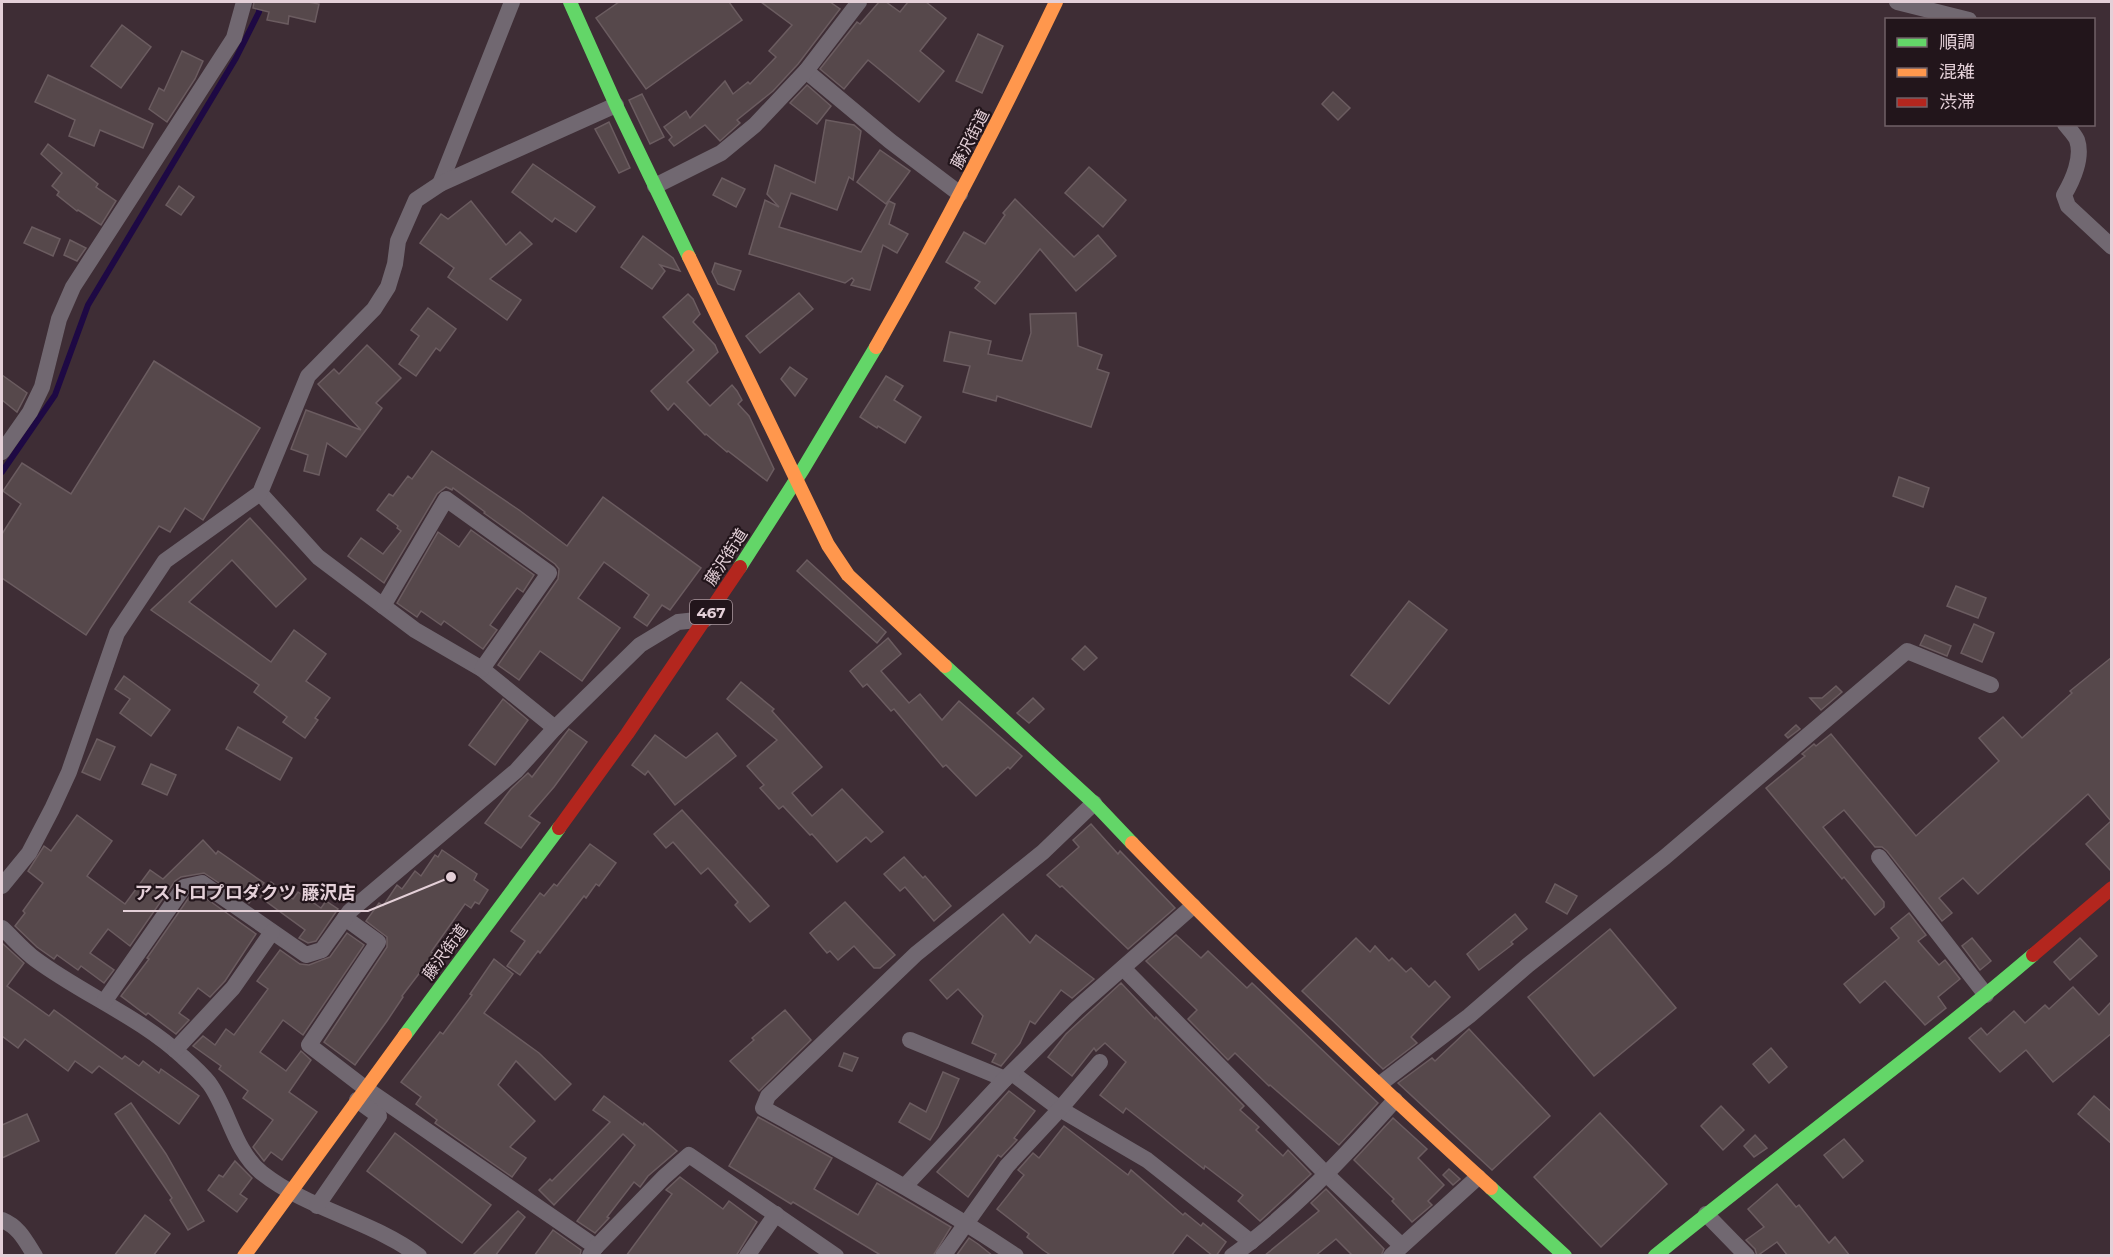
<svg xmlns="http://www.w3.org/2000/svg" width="2113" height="1257" font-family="Montserrat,'Noto Sans JP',sans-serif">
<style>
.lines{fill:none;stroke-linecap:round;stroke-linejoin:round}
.stream{stroke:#1e0944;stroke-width:6}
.building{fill:#56484b;stroke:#6b5c60;stroke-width:1.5}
.street{stroke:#716871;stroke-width:16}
.fast{stroke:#63d668;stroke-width:14}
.slow{stroke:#ff974d;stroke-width:14}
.jam{stroke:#b3261e;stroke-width:14}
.labels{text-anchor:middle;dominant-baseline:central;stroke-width:4.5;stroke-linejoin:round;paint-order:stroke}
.shield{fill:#22151b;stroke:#aa989f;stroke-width:1.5}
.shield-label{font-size:15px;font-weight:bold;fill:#e4d0d8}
.street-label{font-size:16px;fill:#e4d0d8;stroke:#22151b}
.leader{fill:none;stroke:#e4d0d8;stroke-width:2}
.callout-dot{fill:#e4d0d8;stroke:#22151b;stroke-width:2}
.callout-label{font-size:18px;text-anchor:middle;font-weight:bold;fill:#e4d0d8;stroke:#22151b;stroke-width:4.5;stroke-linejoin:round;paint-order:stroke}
</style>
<rect width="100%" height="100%" fill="#3e2d35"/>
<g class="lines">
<polyline class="stream" points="2,472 55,395 88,305 236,58 259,12 259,2"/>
</g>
<g class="building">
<polygon points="254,2 308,2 319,4 315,22 289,16 288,24 267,20 269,12 253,8"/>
<polygon points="619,2 729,2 742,20 646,89 596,18"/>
<polygon points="761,2 830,2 840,9 798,64 773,91 737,120 740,123 720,141 705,125 674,146 669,140 672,137 664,127 686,111 690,118 725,81 733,94 748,82 750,84 776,57 769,51 792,25"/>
<polygon points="879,2 886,2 900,12 908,2 926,2 946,18 920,51 944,71 919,102 868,60 844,89 820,69 857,22 860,24"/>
<polygon points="122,25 151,47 121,88 91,66"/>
<polygon points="978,34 1003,46 982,93 956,81"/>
<polygon points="182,51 203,61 195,79 167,122 149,109 159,88 164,91"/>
<polygon points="48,75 153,124 143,148 100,130 94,146 69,136 75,120 35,102"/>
<polygon points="807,85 831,106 817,124 790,103"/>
<polygon points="1333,92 1350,108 1338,120 1322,104"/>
<polygon points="642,94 664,137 650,144 629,100"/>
<polygon points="826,120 854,125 861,131 853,180 849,177 837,210 791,193 779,227 861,252 889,201 895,204 889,224 908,234 897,253 883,245 870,290 851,285 854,280 852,278 845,283 749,254 765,200 779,207 767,194 775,165 815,183"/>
<polygon points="609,122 630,168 619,173 595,129"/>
<polygon points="48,144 98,184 96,187 116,201 101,225 78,210 77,211 57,195 59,192 52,186 62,173 41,154"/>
<polygon points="880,150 910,171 886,204 857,182"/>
<polygon points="533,164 595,207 576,232 555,218 552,222 512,192"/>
<polygon points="1089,167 1126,200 1103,227 1065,193"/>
<polygon points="722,178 745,189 736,207 713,195"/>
<polygon points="179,186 194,197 181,215 166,205"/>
<polygon points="1015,199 1074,257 1098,235 1116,256 1076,291 1040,249 995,304 975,288 980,282 946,262 964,232 985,244 1005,215 1003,213"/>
<polygon points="471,201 506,245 520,232 532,244 490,279 521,300 507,320 448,277 454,268 420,243 441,214 448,219"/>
<polygon points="32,227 60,239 53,256 24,243"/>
<polygon points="643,236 673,258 680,271 660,265 665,271 652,289 621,267"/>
<polygon points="70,240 86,248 77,261 64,255"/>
<polygon points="715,263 741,271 734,290 718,284 712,272"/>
<polygon points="799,293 813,309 760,353 746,336"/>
<polygon points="688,294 693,299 700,314 693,322 715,345 718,352 687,382 710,406 732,385 737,391 742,400 738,404 749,416 774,469 767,481 728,451 727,452 706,434 705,435 674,403 668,410 651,391 694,350 663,317"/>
<polygon points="428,308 456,329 440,351 436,348 416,376 399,364 419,336 411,330"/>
<polygon points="1076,313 1078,346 1102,355 1097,369 1109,373 1091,427 997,396 996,401 963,392 970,366 944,361 950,332 991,341 988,354 1022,361 1031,333 1030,314"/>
<polygon points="367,345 401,378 376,403 382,408 346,457 327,443 319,475 304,471 308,455 291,449 306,410 361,430 318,384 334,369 339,374"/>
<polygon points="154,361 260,428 203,520 185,508 170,532 159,526 86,635 2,578 2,534 21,504 3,491 22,463 71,494"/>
<polygon points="790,367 807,379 795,396 781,379"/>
<polygon points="2,375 27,393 17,412 2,400"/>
<polygon points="886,376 903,386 894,400 921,417 905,443 878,426 877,428 860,417"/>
<polygon points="432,451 519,510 567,546 603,497 701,568 670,610 662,605 647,626 634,617 649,595 604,562 578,598 620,628 582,681 540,651 519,680 498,665 558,579 559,569 555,564 484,513 485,512 453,488 452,490 446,487 437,494 384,583 348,556 361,538 383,554 401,531 397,528 398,526 377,510 389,494 393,496 408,476 412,479"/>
<polygon points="1899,477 1929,488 1923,507 1893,496"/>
<polygon points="250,518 306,579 276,607 232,560 189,602 271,662 294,630 326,654 306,681 330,698 315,718 318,720 305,738 283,722 287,717 254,692 259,685 151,610"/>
<polygon points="471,530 534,575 523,592 517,588 490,625 497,630 483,649 444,621 441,625 421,611 417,617 397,603 438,532 459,547"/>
<polygon points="807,560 886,632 877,643 797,571"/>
<polygon points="1956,586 1986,598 1978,618 1947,606"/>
<polygon points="1409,601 1447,630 1389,704 1351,675"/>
<polygon points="1974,624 1994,633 1982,662 1961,653"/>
<polygon points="1925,635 1951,646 1947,656 1920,645"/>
<polygon points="888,638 901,654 881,671 909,703 920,694 942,720 959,701 1022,756 1010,769 1008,767 976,796 946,765 943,767 894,709 891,711 867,684 863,687 850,671"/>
<polygon points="1085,646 1097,658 1084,670 1072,659"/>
<polygon points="2112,657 2112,872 2086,844 2111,821 2088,794 1978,894 1963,878 1939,898 1952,913 1942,921 1887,851 1882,847 1875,847 1844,810 1823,827 1884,902 1884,907 1875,915 1844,877 1842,879 1766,788 1805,756 1802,754 1814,744 1816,746 1831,734 1916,836 1999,761 1979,738 2003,717 2022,738 2072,693 2070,691"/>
<polygon points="124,676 170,710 151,736 120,713 130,699 115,689"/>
<polygon points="741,682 774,709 772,711 822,767 792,793 812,816 842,789 883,832 871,842 866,837 837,862 812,834 810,835 783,806 779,809 760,788 764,785 747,766 777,740 727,699"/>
<polygon points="1836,686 1842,692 1821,710 1810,698 1822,698"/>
<polygon points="1033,698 1044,709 1029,723 1017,713"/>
<polygon points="503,699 528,720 495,765 469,745"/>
<polygon points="1796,725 1800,729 1788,738 1785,735"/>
<polygon points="238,727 292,758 280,780 226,749"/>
<polygon points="569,729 587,742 554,787 529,816 540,823 521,848 485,823 511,789 528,773 532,777"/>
<polygon points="717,733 736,756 675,805 648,771 645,775 632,765 655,735 686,758"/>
<polygon points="97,739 115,747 100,780 82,772"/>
<polygon points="151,764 176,775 167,795 142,784"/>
<polygon points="682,810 769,906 750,922 735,905 738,902 708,868 701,874 673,842 666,848 654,834"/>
<polygon points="77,815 112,841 87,876 125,904 150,870 163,879 203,840 216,854 218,851 264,883 249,903 204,873 181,877 175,881 130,946 108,929 90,953 114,970 104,983 81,966 78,970 57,955 54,959 37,947 15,926 25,913 23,911 43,883 28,871 44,846 51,851"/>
<polygon points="1091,824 1118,854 1120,851 1175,908 1128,949 1062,886 1060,887 1047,875 1079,847 1073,840"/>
<polygon points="590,844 616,863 599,886 596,884 586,898 584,896 540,953 538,951 520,975 507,966 525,941 511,931 540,893 544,896 554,884 557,886"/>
<polygon points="442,850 477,874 474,880 488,890 479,904 475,902 471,908 465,904 431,952 434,954 402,996 403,997 387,1021 355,1065 324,1042 387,947 387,937 366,921 379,903 383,906 397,885 402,889 415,871 421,876 435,855 438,857"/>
<polygon points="904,857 923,878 925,876 951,906 934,921 905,887 900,891 884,874"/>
<polygon points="271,882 293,899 298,892 321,908 326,901 338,909 316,941 308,943 299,938 305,930 260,897"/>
<polygon points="1555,884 1577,896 1567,914 1546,902"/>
<polygon points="200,894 256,934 225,981 210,997 198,988 179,1013 189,1020 176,1034 148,1013 146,1015 121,996 149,959 147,958 190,896"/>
<polygon points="845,902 895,955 880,968 874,968 854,946 838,960 830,951 827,953 810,933"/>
<polygon points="1909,913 1926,935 1918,941 1939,965 1945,960 1960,979 1938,997 1946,1008 1925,1025 1885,981 1860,1003 1844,984 1899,938 1891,928"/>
<polygon points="1003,914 1030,943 1036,935 1094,979 1072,998 1061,990 1035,1024 1030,1021 1020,1043 1001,1066 992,1062 996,1054 972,1043 983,1016 958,989 947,999 930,980"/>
<polygon points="1515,914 1527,929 1511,942 1513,944 1479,970 1467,954"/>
<polygon points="1610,929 1676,1008 1594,1076 1528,997"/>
<polygon points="347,933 364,945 303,1035 283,1020 260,1052 286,1071 301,1051 311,1060 289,1092 317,1112 282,1160 271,1152 264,1161 253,1147 273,1120 243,1098 248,1091 219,1069 221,1066 193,1046 203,1036 215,1045 226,1029 234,1035 268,989 257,981 280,950 300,964 309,965 330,957"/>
<polygon points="1176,935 1201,958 1208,951 1247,988 1252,983 1378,1103 1339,1145 1270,1085 1269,1086 1235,1053 1228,1060 1188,1019 1197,1010 1146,961"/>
<polygon points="1356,938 1370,952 1375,946 1389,961 1392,958 1406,972 1411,968 1429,987 1435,981 1450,997 1411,1037 1417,1043 1383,1069 1302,991"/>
<polygon points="1972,938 1991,961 1980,970 1962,946"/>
<polygon points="2080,938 2097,956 2070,980 2054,962"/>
<polygon points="2,943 24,963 7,986 49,1016 54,1010 122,1059 125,1056 139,1066 143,1061 159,1073 161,1069 199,1096 179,1124 99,1066 92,1073 75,1061 68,1071 25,1039 18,1048 2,1036"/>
<polygon points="494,959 513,974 484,1013 539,1053 571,1084 555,1100 516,1061 498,1085 535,1121 510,1147 526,1158 512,1177 435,1123 437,1120 416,1104 421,1097 401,1082 440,1032 443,1034 472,995 470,994"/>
<polygon points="1121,983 1155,1019 1156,1017 1244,1106 1240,1110 1259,1127 1256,1130 1283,1156 1288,1150 1311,1174 1260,1221 1238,1201 1243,1195 1205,1166 1204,1169 1126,1108 1123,1113 1100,1095 1126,1062 1105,1043 1096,1051 1094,1048 1072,1076 1048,1057 1066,1034"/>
<polygon points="2073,987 2099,1015 2112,1001 2112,1033 2053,1082 2026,1050 2000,1072 1969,1038 1981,1028 1987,1035 2014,1011 2025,1023 2045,1005 2049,1009"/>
<polygon points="785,1010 811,1040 759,1091 730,1061 754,1040 752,1038"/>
<polygon points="1469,1029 1550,1116 1492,1170 1398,1083 1432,1058 1435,1061"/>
<polygon points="1771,1048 1787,1067 1769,1083 1753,1064"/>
<polygon points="844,1053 858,1058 852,1071 839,1066"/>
<polygon points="943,1072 959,1079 938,1127 930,1140 899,1122 910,1103 926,1112"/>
<polygon points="1009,1091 1035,1111 1014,1138 1017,1140 1001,1157 998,1155 968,1197 937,1172"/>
<polygon points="604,1096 643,1125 644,1123 677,1151 648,1176 640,1187 634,1182 607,1217 609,1218 595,1233 577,1221 635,1145 623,1134 554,1205 539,1190 550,1179 552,1181 610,1122 593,1110"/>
<polygon points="2094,1096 2112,1112 2112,1144 2078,1114"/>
<polygon points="131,1103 166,1154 204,1221 188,1230 170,1200 172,1198 115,1114"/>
<polygon points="1721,1106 1744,1130 1723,1150 1701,1126"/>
<polygon points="1600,1113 1667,1184 1601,1247 1534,1177"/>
<polygon points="27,1114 39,1141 2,1158 2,1125"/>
<polygon points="758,1117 832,1158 814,1189 858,1215 877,1183 951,1227 933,1256 882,1256 793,1202 791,1204 729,1166"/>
<polygon points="1393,1118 1427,1149 1418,1158 1444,1185 1428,1201 1432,1205 1412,1222 1392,1201 1394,1199 1354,1160"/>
<polygon points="1064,1126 1128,1175 1131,1170 1183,1215 1185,1213 1201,1226 1203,1223 1226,1242 1216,1256 1213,1256 1187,1235 1171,1256 1052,1256 1043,1250 1027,1237 1029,1234 997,1209 1024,1175 1018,1170 1033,1153 1039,1158"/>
<polygon points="395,1133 491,1205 462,1243 367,1171"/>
<polygon points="1755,1135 1767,1148 1754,1157 1744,1146"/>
<polygon points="1844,1139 1863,1161 1843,1178 1824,1155"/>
<polygon points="235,1161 252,1178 240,1194 247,1199 237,1212 208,1190 219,1175 223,1177"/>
<polygon points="1449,1169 1460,1179 1453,1185 1443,1175"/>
<polygon points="680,1177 723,1209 729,1201 757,1222 736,1256 626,1256 672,1194 666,1190"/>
<polygon points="1777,1184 1796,1207 1799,1205 1829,1243 1835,1237 1850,1256 1788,1256 1777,1242 1757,1256 1755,1249 1746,1240 1764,1227 1748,1209"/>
<polygon points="1326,1189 1384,1249 1381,1256 1353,1256 1336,1239 1315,1256 1264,1256 1319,1211 1311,1203"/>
<polygon points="518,1211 525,1217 495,1256 472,1256"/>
<polygon points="145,1215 170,1234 153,1256 114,1256"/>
<polygon points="553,1230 581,1250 580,1256 534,1256"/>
<polygon points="969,1238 978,1244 993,1256 956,1256"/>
</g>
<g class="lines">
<g class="street">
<polyline points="1897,2 1969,20"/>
<polyline points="806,71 890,141 960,194"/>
<path d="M2065,124C2069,129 2075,135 2077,140C2083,157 2073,180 2064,195L2068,206L2112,247"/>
<polyline points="440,184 512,2"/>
<polyline points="655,186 721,153 755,125 806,71 859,2"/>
<polyline points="2,452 30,412 42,387 59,319 73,287 234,38 244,2"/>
<polyline points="260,493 318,557 415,630 482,669 555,728"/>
<polyline points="383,606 446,499 549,573 482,669"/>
<polyline points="1879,857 1986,995"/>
<polyline points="2,886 29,853 52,809 69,772 117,633 165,561 260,493 308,376 374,309 388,287 395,264 398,241 416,200 440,184 616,105"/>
<polyline points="345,918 378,942 309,1045 365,1088 596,1247"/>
<path d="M2,928C13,938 23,950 35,959C82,994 140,1017 183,1057C192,1065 202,1074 209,1083C229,1110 234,1151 262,1173C309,1210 371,1220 419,1256"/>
<polyline points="1123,968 1326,1174 1401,1245"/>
<polyline points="104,1002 184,887 202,883 306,955 322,950 350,911 516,771 555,728 640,645 678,622 706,619"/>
<polyline points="910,1040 1005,1079"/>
<polyline points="175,1050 233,988 272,932"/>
<polyline points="1012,1073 1060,1109 1147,1160 1251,1242"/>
<polyline points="1380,1084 1469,1016 1528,965 1665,857 1907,651 1991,685"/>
<polyline points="905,1186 1005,1079 1076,1009 1193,906"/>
<polyline points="317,1206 379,1116 357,1100"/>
<polyline points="1706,1214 1747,1256"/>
<path d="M2,1220C19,1227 25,1240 35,1256"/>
<polyline points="590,1255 596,1247 664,1177 689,1155 836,1256"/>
<polyline points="747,1256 776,1214"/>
<polyline points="943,1256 1007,1166 1060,1109 1100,1062"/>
<path d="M1016,1256C934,1201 848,1155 763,1108L768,1096L916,954L1043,852L1094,803"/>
<path d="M1232,1256C1294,1211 1345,1156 1395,1100"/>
<polyline points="1391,1256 1478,1177"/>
</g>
<g class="fast">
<polyline points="570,2 616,105 689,257"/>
<polyline points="740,567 803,469 876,347"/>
<polyline points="945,666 1094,803 1132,843"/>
<polyline points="405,1035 559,828"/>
<polyline points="1491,1188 1565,1256"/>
<path d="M1655,1256C1780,1154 1911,1059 2033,955"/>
</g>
<g class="slow">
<polyline points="689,257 828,545 848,575 945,666"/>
<path d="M876,347C941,234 1000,119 1056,2"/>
<path d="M1132,843C1247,962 1368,1076 1491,1188"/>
<polyline points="244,1256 405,1035"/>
</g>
<g class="jam">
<polyline points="559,828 627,734 740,567"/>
<polyline points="2033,955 2112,888"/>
</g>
</g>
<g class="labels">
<rect class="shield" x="690" y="600" width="42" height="24" rx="4.5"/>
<g class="shield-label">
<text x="711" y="612">467</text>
</g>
<g class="street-label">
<text transform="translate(970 139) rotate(-63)">藤沢街道</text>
<text transform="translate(726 557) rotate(-57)">藤沢街道</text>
<text transform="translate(445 952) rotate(-54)">藤沢街道</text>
</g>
</g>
<path class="leader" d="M451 877L368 911H123"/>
<circle class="callout-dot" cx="451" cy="877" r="6"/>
<g class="callout-label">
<text x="245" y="899">アストロプロダクツ 藤沢店</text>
</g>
<rect width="2113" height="1257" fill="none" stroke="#e4d0d8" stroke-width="6"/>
<rect x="1885" y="18" width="210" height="108" fill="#22151b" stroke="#706067" stroke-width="1.5"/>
<rect x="1897" y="38" width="30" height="9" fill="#63d668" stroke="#706067" stroke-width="1.5"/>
<text x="1939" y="48" font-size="18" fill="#e4d0d8">順調</text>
<rect x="1897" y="68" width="30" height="9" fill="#ff974d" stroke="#706067" stroke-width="1.5"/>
<text x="1939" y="78" font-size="18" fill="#e4d0d8">混雑</text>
<rect x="1897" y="98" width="30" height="9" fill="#b3261e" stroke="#706067" stroke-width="1.5"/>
<text x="1939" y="108" font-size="18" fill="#e4d0d8">渋滞</text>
</svg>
